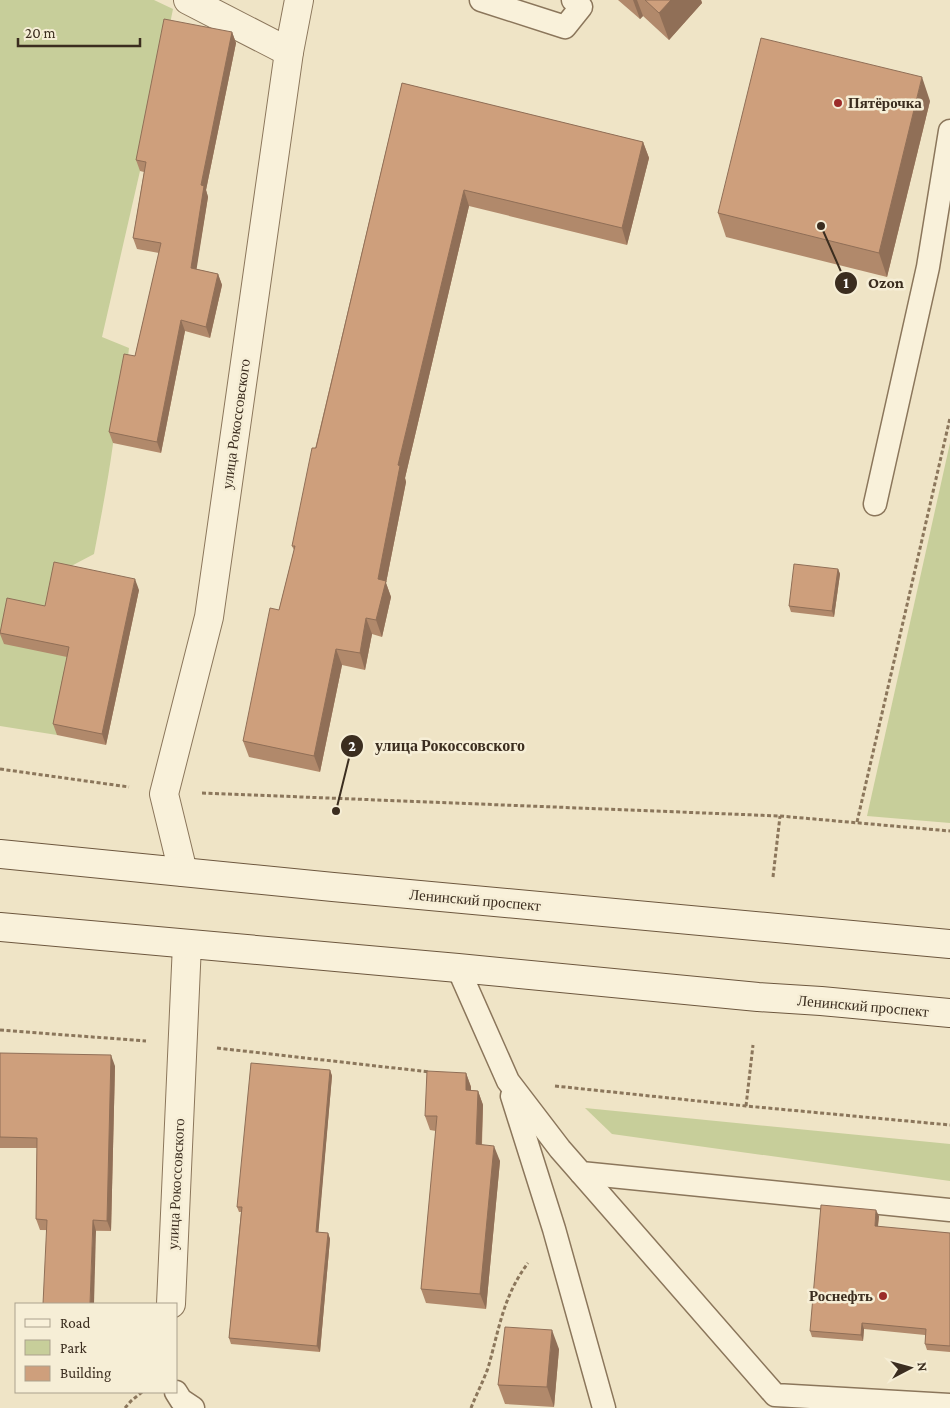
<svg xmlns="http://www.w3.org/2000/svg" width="950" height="1408" font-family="'Crimson Pro',serif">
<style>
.green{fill:#c7ce9a}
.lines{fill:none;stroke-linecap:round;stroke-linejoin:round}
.service-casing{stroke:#8b765b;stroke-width:25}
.minor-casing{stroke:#8b765b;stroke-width:30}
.secondary-casing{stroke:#6d573e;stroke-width:30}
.path{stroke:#8b765b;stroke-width:3;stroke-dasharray:4 2.5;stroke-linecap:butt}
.service{stroke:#f9f1da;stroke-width:22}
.minor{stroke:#f9f1da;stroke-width:28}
.secondary{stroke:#f9f1da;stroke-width:28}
.wall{fill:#b1896b}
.shaded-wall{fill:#906f57}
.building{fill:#ce9f7c;stroke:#906f57}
.poi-dot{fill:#9b2c2a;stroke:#f6eed6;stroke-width:2}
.labels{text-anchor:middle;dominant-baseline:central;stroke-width:5;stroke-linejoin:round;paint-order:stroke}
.poi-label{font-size:15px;font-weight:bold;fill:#3b2d1f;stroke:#f6eed6;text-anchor:start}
.street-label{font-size:15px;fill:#3b2d1f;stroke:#f6eed6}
.leader{fill:none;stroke:#3b2d1f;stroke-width:2}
.callout-dot{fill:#3b2d1f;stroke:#f6eed6;stroke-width:2}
.mark-label{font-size:15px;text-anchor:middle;font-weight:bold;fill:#fff}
.callout-label{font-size:16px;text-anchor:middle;font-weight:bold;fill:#3b2d1f;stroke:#f6eed6;stroke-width:5;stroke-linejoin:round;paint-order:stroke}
</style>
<rect width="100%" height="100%" fill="#efe4c6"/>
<g class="green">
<path d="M0,0H154L173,9L140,171L102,337L129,348C126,380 118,412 113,444C108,481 101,517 94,554L58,573L73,658L57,735L0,726Z"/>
<polygon points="950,443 950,823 867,816"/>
<polygon points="585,1108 950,1144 950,1181 612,1134"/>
</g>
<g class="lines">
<g class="service-casing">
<g id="service">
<polyline points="481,0 565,27 581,7 573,0"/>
<polyline points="875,504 928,267 950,131"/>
<polyline points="458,968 508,1081 560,1149 581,1173 950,1210"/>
<polyline points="512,1096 554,1229 604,1408"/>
<polyline points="581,1173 775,1395 950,1405"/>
<polyline points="176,1392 181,1400 193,1408"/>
</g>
</g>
<g class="minor-casing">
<g id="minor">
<polyline points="188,0 289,52"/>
<polyline points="183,872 164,794 209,617 289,52 299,0"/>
<polyline points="171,1304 187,944"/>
</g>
</g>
<g class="secondary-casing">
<g id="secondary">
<polyline points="0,854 333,887 950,944"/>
<polyline points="0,927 458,968 758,997 821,1001 950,1013"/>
</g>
</g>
<g class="path">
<polyline points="0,769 129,787"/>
<polyline points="202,793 780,816 950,831"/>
<polyline points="857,822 950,418"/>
<polyline points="773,877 780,816"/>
<polyline points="0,1030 146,1041"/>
<polyline points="217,1048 430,1072"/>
<polyline points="555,1086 746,1106 950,1125"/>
<polyline points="746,1106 753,1045"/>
<polyline points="125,1408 131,1401 142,1392"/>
<path d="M471,1408C476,1395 483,1382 488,1368C499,1330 503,1296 528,1263"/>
</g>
<use href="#service" class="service"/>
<use href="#minor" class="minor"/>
<use href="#secondary" class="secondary"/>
</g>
<g class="wall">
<polygon points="618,0 701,0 702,3 669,40 643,16 640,19"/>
<polygon points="232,32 236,43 206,190 208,197 196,269 218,274 222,285 210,338 185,331 161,453 113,443 109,432 135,356 159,253 137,249 133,238 144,172 140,171 136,160"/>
<polygon points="402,83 643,142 649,158 627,245 469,206 405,478 406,482 386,583 391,597 382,637 372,634 365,670 342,665 320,772 249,757 243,741 279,610 294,550 292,546"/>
<polygon points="930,101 887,277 726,237 718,213"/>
<polygon points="838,569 840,574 834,617 791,612 789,606"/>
<polygon points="139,590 106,745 57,735 53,724 67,657 4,644 0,634 0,631 45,606"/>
<polygon points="0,1053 115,1066 111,1231 40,1230 36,1219 37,1148 0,1148"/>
<polygon points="330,1070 332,1076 318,1232 328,1233 330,1239 320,1352 231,1344 229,1338 241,1212 239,1212 237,1207"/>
<polygon points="466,1073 471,1087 471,1090 478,1091 483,1105 482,1145 500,1161 486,1309 426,1303 421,1289 436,1131 430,1130 425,1116"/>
<polygon points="879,1216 878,1227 950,1233 950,1352 927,1350 925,1344 925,1335 864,1329 863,1341 812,1337 810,1331"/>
<polygon points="559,1349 554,1407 505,1404 498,1385"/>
</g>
<g class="shaded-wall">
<polygon points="633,0 637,0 643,16 640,19"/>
<polygon points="671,0 701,0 702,3 669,40 659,13"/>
<polygon points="232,32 236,43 206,190 208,197 195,279 191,268 201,185"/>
<polygon points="922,77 930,101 887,277 879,253"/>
<polygon points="643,142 649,158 627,245 622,228"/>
<polygon points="464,190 469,206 405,478 406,482 386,583 391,597 382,637 376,620 378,579 398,465"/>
<polygon points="218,274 222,285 210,338 206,327"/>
<polygon points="181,320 185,331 161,453 157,442"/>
<polygon points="838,569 840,574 834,617 832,611"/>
<polygon points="135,579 139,590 106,745 102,734"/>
<polygon points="366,618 372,634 365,670 360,653"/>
<polygon points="336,649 342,665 320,772 314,756"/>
<polygon points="111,1055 115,1066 111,1231 107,1221"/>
<polygon points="330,1070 332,1076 318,1237 316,1232"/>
<polygon points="466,1073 471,1087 471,1105 466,1090"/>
<polygon points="478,1091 483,1105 481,1159 476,1144"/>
<polygon points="494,1146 500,1161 486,1309 480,1294"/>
<polygon points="876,1210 879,1216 877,1232 875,1226"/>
<polygon points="93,1220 96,1231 94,1304 90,1304"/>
<polygon points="328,1233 330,1239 320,1352 317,1346"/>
<polygon points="862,1323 864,1329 863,1341 861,1335"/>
<polygon points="552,1330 559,1349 554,1407 547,1387"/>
</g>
<g class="building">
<polygon points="645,0 671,0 659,13"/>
<polygon points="164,19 232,32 201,185 204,186 191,268 218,274 206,327 181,320 157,442 109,432 124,354 135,356 161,243 133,238 146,162 136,160"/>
<polygon points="761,38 922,77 879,253 718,213"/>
<polygon points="402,83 643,142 622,228 464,190 398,465 400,466 378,579 386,581 376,620 366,618 360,653 336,649 314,756 243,741 270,608 279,610 295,546 292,546 312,448 316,448"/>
<polygon points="54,562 135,579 102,734 53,724 69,647 0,633 7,598 45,606"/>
<polygon points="794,564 838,569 832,611 789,606"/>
<polygon points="0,1053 111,1055 107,1221 93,1220 90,1304 43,1304 47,1220 36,1219 37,1138 0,1137"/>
<polygon points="251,1063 330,1070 316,1232 328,1233 317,1346 229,1338 242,1207 237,1207"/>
<polygon points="427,1071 466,1073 466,1090 478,1091 476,1144 494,1146 480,1294 421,1289 437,1116 425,1116"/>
<polygon points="821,1205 876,1210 875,1226 950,1233 950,1346 925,1344 926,1329 862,1323 861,1335 810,1331"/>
<polygon points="505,1327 552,1330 547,1387 498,1385"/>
</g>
<g class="poi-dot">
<circle cx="838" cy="103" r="5"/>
<circle cx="883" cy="1296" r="5"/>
</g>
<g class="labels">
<g class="poi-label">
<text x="848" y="103">Пятёрочка</text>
<text x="873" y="1296" text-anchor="end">Роснефть</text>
</g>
<g class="street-label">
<text transform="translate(236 424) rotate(-82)">улица Рокоссовского</text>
<text transform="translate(475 900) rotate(5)">Ленинский проспект</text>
<text transform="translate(863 1006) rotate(5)">Ленинский проспект</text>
<text transform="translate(176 1184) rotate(-87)">улица Рокоссовского</text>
</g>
</g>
<path class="leader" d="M821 226L846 283M336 811L352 746"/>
<g class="callout-dot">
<circle cx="821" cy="226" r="5"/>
<circle cx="336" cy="811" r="5"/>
<circle cx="846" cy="283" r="12"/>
<circle cx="352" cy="746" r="12"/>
</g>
<g class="mark-label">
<text x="846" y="288">1</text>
<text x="352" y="751">2</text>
</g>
<g class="callout-label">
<text x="886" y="288">Ozon</text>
<text x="450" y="751">улица Рокоссовского</text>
</g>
<rect x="15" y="1303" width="162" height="90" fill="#f6eed6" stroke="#aba18d"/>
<rect x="25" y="1319" width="25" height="8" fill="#f9f1da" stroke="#aba18d"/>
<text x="60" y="1328" font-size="15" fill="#3b2d1f">Road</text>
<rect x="25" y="1340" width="25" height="15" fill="#c7ce9a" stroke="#aba18d"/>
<text x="60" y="1353" font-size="15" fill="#3b2d1f">Park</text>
<rect x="25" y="1366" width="25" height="15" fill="#ce9f7c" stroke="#aba18d"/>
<text x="60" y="1378" font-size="15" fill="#3b2d1f">Building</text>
<g transform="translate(910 1368) rotate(84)" stroke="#f6eed6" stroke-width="4" paint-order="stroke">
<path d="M0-4L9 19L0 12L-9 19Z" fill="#3b2d1f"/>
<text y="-8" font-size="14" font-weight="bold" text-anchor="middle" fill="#3b2d1f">N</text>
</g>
<path d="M18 38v8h122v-8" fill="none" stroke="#3b2d1f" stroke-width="2.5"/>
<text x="25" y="38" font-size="15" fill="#3b2d1f" stroke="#f6eed6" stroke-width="4" paint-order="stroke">20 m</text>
</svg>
